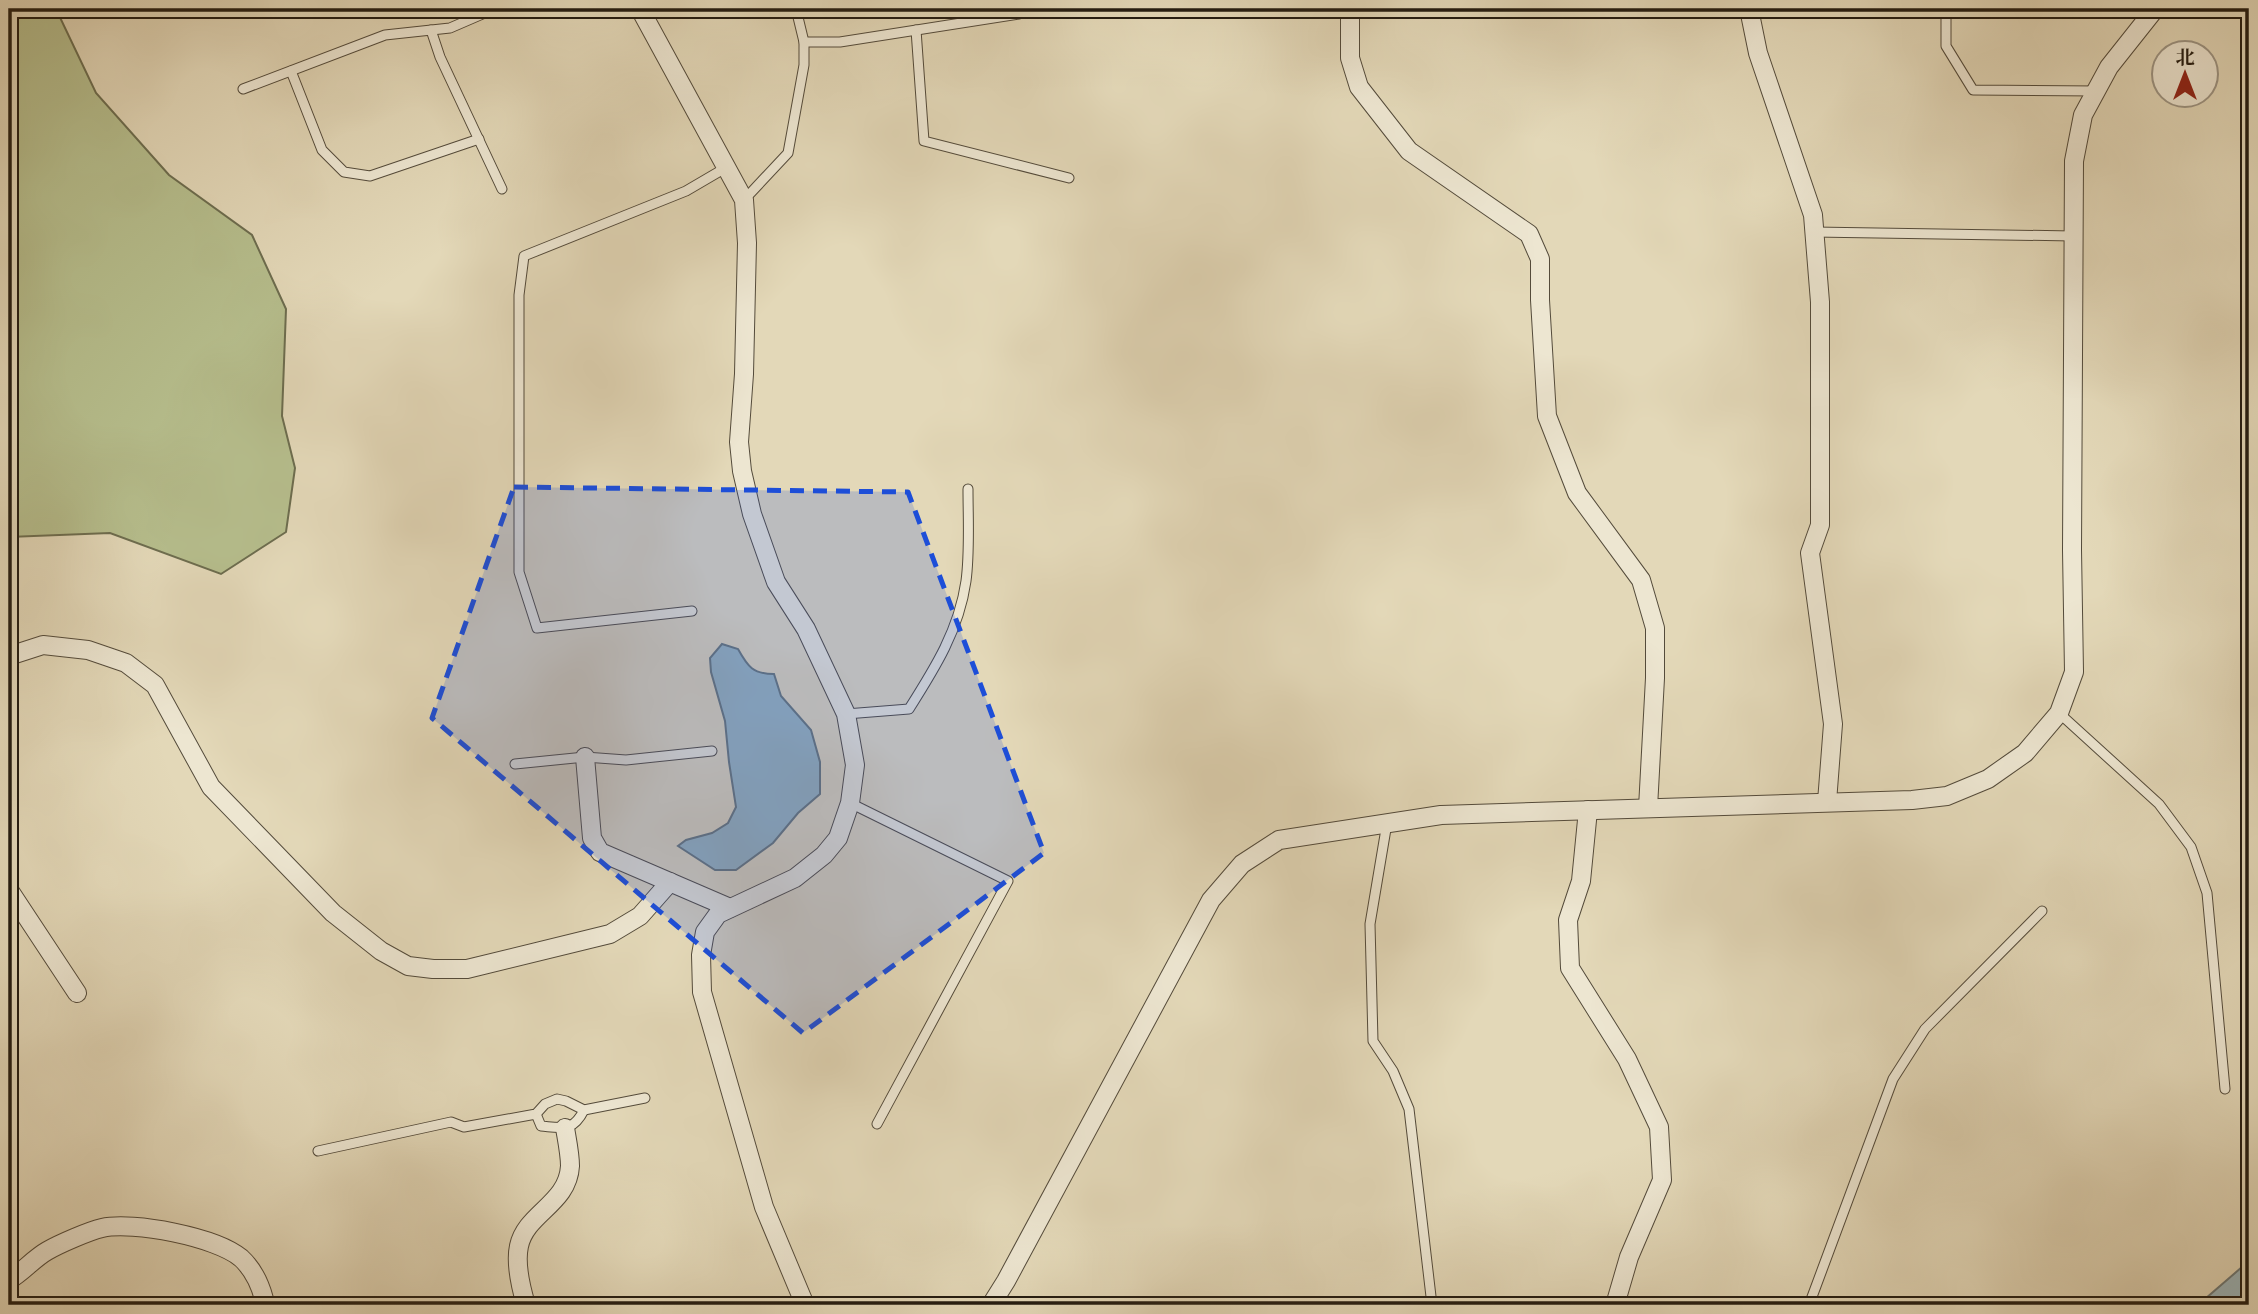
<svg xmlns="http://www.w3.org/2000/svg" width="2258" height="1314" font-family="'Gentium Book Plus','Noto Serif SC',serif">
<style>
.green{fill:#b6be8d;stroke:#6d6d4f;stroke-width:2}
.water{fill:#9bb6bb;stroke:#6b7877;stroke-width:2}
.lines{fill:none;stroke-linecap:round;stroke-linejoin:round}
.lane-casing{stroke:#544b3b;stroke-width:11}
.street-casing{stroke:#544b3b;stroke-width:20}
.lane{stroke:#ede6d1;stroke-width:9}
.street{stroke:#ede6d1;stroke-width:18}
.marked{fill:#1d4ed8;fill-opacity:0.2;stroke:#1d4ed8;stroke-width:5;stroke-dasharray:14 9;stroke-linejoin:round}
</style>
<rect width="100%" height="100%" fill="#e3d8b8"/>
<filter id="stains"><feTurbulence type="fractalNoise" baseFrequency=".00286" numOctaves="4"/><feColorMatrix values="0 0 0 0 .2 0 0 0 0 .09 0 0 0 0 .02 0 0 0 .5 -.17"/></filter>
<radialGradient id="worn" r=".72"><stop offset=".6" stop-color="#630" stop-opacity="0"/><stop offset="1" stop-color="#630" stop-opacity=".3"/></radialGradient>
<polygon class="green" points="9,9 56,9 96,93 169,175 252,235 286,309 282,416 295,468 286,532 221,574 110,533 9,537"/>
<g class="water">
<path d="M722,644L738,649C748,667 753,674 774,674L781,696L811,730L820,762V794L798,813L773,843L736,870H715L678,846L686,840L712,833L728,823L736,807L729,762L725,721L711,672L710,658Z"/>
<polygon points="2249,1266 2249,1305 2198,1305 2242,1267"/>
</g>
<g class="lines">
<g class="lane-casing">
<g id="lane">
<polyline points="1946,9 1946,46 1973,90 2096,91"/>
<polyline points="431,30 440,57 502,189"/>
<polyline points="916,30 924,141 1069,178"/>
<polyline points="804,42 840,42 1019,14"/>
<polyline points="291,71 322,150 344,172 370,176 479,139"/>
<polyline points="243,89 385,35 450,28 494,9"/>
<polyline points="744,200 788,153 804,65 804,42 796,9"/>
<polyline points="1814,232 2073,236"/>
<polyline points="692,611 537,628 519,572 519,295 524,256 686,191 727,167"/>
<polyline points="2059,713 2159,804 2191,847 2207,893 2225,1089"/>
<path d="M846,714L909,709C935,668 959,630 966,581C970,551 968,519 968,489"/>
<polyline points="515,764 585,757 626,760 712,751"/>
<polyline points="850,803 1008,881 877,1124"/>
<polyline points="1387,823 1370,924 1373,1041 1393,1071 1409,1109 1432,1305"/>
<path d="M536,1114L541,1126C563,1128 573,1132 584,1110"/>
<polyline points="318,1151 451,1122 464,1127 536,1114 545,1104 557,1099 566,1101 584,1110 645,1098"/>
<polyline points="1809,1305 1893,1079 1925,1029 2042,911"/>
</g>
</g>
<g class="street-casing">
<g id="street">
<polyline points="640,9 744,200 747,243 744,374 739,442 742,471 752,514 776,582 806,629 846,714 855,765 850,803 838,838 824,855 795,878 718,914 705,932 701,955 702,992 764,1207 805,1305"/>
<polyline points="1350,9 1350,58 1359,87 1409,151 1529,234 1540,259 1540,300 1547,416 1577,493 1641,580 1655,628 1655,678 1648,808"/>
<polyline points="1749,9 1758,53 1813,215 1820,302 1820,525 1810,553 1833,724 1827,802"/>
<polyline points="9,656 43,645 88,650 126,663 155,685 211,787 333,913 381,951 408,966 433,969 467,969 610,934 640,916 670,882"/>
<polyline points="585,757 592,838 600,852 730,908"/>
<polyline points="1588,810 1581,881 1568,920 1570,968 1627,1059 1659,1127 1662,1180 1629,1257 1615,1305"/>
<polyline points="9,890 77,993"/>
<path d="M9,1280C23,1272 33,1259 47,1251C59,1244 89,1231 102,1228C133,1221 216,1237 241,1258C253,1269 260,1284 264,1299L262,1305"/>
<path d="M526,1305C521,1288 515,1264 519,1246C526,1213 568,1204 570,1166C570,1154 567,1140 565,1128"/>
<polyline points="991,1305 1006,1281 1211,900 1242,864 1279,840 1441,815 1912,800 1947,796 1988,779 2025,753 2059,713 2074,672 2072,550 2074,161 2083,115 2109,67 2155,9"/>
</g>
</g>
<use href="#lane" class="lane"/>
<use href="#street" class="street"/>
</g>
<path class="marked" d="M514,487L908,492L1044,853L803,1033L432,718Z"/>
<rect width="2258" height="1314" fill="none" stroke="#e3d8b8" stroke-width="35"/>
<rect x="10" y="10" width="2237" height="1293" fill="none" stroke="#241c11" stroke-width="3.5"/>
<rect x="18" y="18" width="2223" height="1279" fill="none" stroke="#241c11" stroke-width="2"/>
<g transform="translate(2185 74)"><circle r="33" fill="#ede6d1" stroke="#9d9584" stroke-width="2"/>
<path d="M0-5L12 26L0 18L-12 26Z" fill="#8f2418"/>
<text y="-10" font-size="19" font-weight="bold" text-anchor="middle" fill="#241c11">北</text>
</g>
<rect width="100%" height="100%" filter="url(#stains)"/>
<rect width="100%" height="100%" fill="url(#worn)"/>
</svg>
